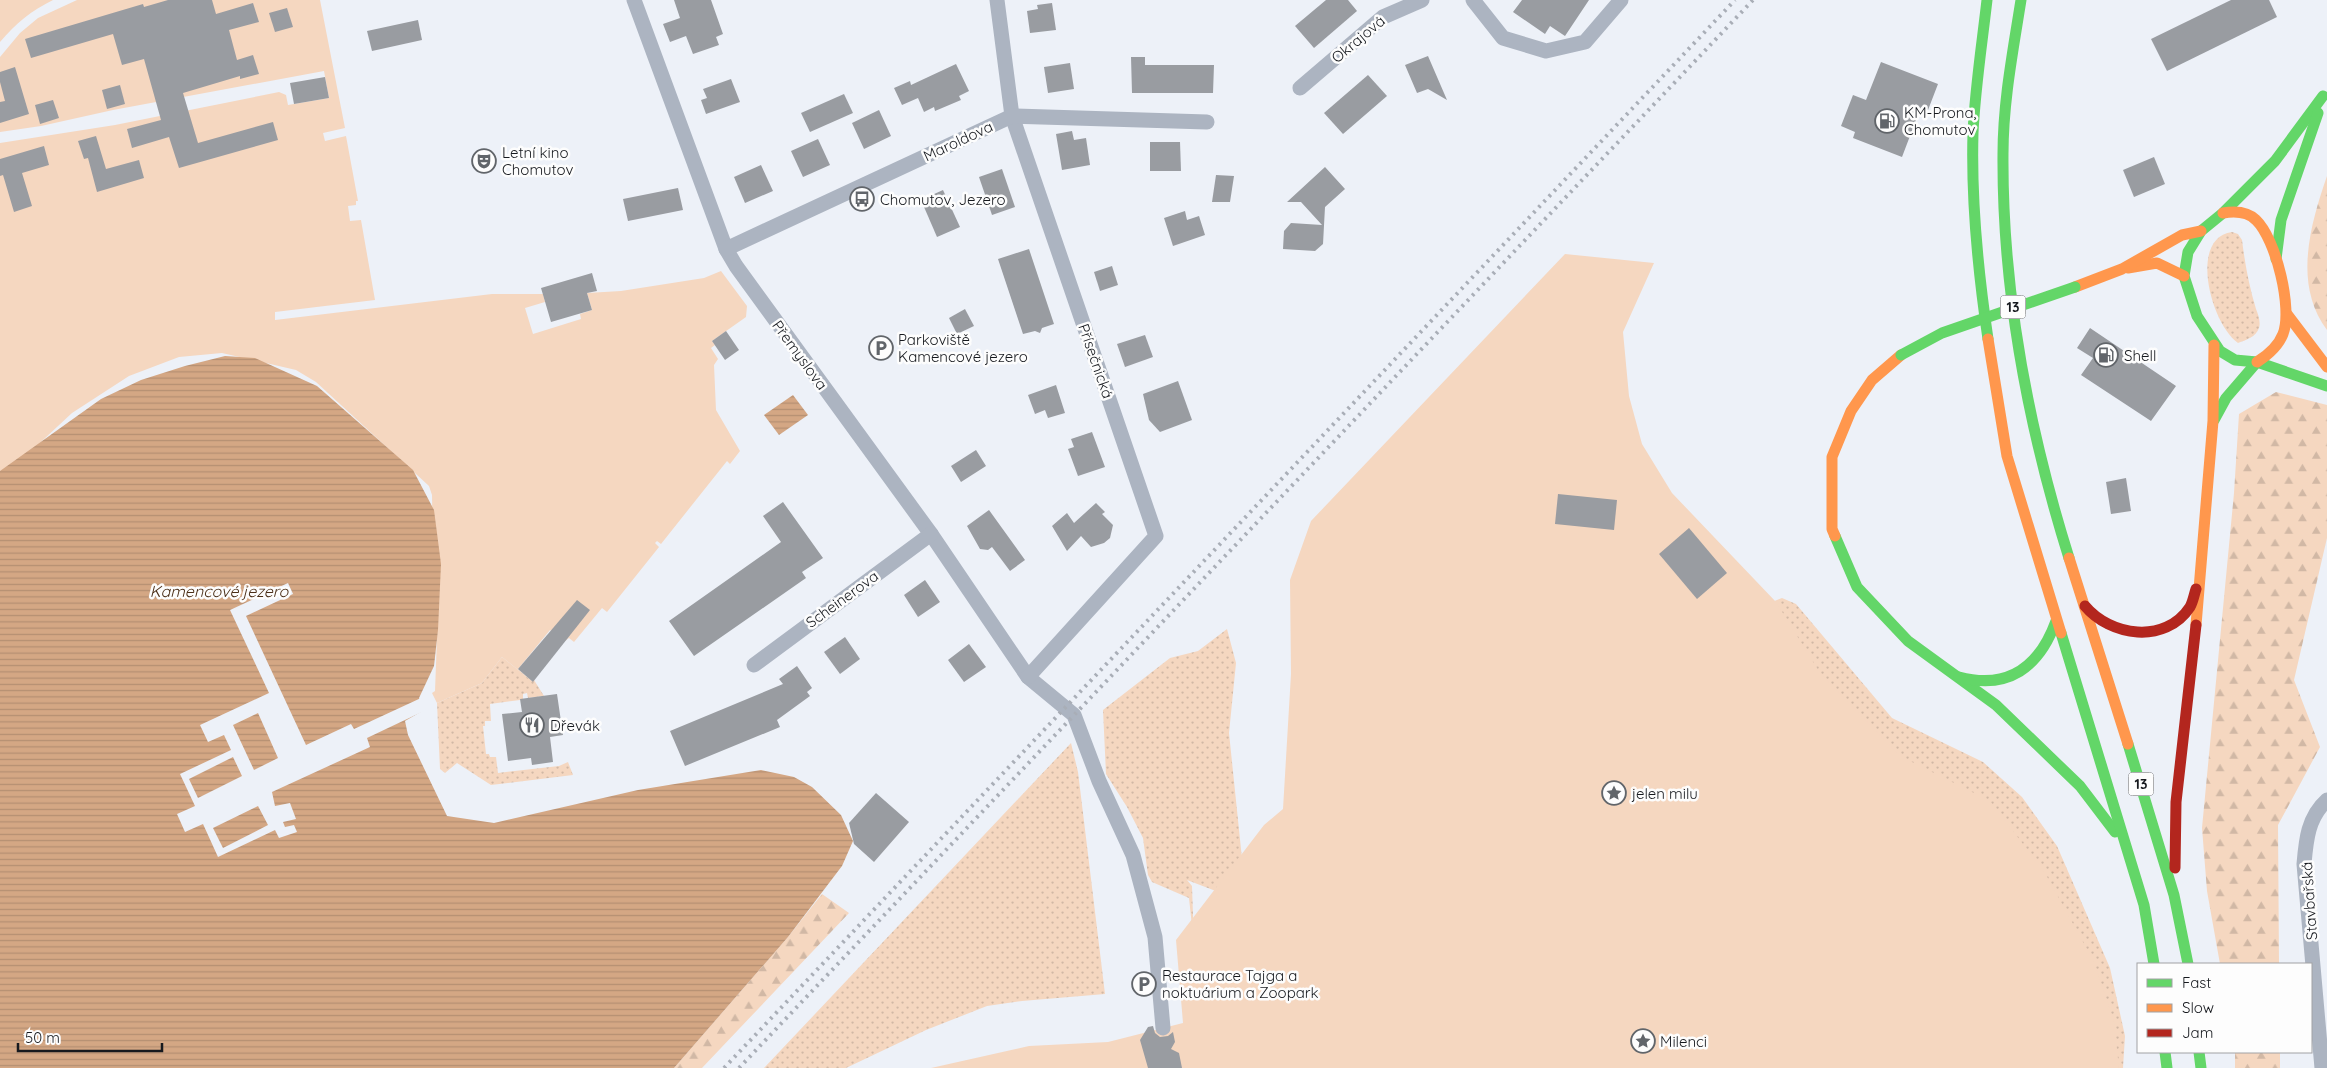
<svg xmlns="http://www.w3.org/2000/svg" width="2327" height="1068" font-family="Quicksand,sans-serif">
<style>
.grass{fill:url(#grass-dots)}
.forest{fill:url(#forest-firs)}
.park{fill:#f5d7c0}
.water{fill:url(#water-rules)}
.pier{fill:#edf1f8;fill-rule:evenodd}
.building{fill:#999ca1}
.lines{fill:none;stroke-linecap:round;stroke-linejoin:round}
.street{stroke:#acb4c1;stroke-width:15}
.fast{stroke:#63d668;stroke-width:11}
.slow{stroke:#ff974d;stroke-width:11}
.jam{stroke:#b3261e;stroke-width:11}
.rail{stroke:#a9aeb7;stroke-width:4;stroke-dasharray:2.5 5;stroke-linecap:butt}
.fast-bridge{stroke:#63d668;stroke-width:11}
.labels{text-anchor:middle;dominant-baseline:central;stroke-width:5;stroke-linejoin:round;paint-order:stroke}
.shield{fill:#fdfdfd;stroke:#5b5d61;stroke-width:1}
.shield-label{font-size:14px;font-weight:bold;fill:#16191e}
.street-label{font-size:15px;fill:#16191e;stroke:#fdfdfd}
.poi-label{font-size:15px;fill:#16191e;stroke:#fdfdfd;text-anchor:start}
.water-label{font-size:16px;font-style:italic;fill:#4a2e17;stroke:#fdfdfd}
</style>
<defs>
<pattern id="grass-dots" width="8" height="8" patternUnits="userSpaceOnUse" patternTransform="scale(1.25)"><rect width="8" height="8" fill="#f5d7c0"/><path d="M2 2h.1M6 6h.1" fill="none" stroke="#d1b8a5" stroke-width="1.8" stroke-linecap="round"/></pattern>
<pattern id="forest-firs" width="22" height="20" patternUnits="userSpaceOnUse" patternTransform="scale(1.25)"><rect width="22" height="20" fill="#f5d7c0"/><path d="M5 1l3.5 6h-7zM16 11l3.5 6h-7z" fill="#d1b8a5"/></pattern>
<pattern id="water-rules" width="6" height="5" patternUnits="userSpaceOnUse" patternTransform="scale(1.25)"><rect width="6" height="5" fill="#d4a784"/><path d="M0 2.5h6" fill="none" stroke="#b58f72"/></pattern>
</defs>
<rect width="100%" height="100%" fill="#edf1f8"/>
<g class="grass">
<path d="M2232,232L2238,234L2242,240C2245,264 2249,286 2256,309C2258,314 2261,322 2259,328C2256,337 2246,340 2238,343C2211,324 2188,238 2232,232Z"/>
<polygon points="1782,598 1796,604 1892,718 1983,762 2022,797 2057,846 2110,968 2125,1036 2123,1068 2108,1068 1657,625 1772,602"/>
<polygon points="1227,629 1236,663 1229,733 1244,878 1234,898 1187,880 1192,886 1194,945 1189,898 1152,882 1148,875 1143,838 1127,807 1106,774 1103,710 1170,658 1198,651"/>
<polygon points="502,657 532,681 534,680 544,696 528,698 527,693 523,694 523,699 520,700 490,704 491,721 485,721 485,726 483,726 486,754 489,754 490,757 496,757 498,773 559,766 568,762 573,775 491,785 457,763 445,773 440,769 437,703 482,683"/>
<polygon points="1071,743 1078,772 1105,994 1022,1001 987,1006 926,1030 846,1068 764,1068"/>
</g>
<g class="forest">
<path d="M2327,176V330C2293,285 2310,225 2327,176Z"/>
<polygon points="2276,392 2327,405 2327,538 2294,680 2320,747 2278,825 2279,964 2220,964 2207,891 2202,828 2234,493 2239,414"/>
<polygon points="822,894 849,913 702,1068 674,1068 788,937"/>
<rect x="2235" y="1052" width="45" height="16"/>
</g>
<g class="park">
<path d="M0,0H53C31,11 16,23 0,42Z"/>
<polygon points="77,0 320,0 345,128 323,133 325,141 346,136 358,201 356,201 356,205 348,206 350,221 361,220 375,300 275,312 275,320 492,294 543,294 545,302 525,308 533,334 581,319 580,314 592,310 587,293 621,291 704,278 721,271 747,306 746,317 712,341 715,345 711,348 718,359 714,365 716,410 740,451 730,464 727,461 661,544 657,541 655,543 659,547 607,612 602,608 574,642 569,638 565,641 550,630 518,669 532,681 502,657 482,683 437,703 432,693 435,691 440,558 433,557 432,495 429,486 316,382 296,370 222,353 179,357 129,376 72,413 0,480 0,143 115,125 279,92 286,95 288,105 329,98 324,71 113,110 41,126 0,132 0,57 20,33 38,18"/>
<polygon points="1565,254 1654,263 1623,332 1629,396 1642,444 1672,493 1776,602 1820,673 1900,756 1990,801 2045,873 2094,962 2114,1022 2119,1068 931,1068 1029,1046 1108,1042 1183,1023 1176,940 1264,825 1283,809 1291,674 1290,580 1311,521"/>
</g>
<g class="water">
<polygon points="225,356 255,358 317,386 413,470 434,510 441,564 438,630 434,666 419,698 424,710 405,721 408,735 447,816 494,823 638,790 761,770 794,777 812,787 841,815 853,841 842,866 788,937 674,1068 0,1068 0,471 101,399 141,380 185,366"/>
<polygon points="793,395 808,415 779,435 764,415"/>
</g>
<path class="pier" d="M288,583L294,596L293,594L246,616L306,745L351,724L354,729L421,698L426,710L367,738L370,747L272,792L275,806L290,803L296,819L283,822L285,827L294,825L297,832L279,838L275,830L218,857L203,824L185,832L177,814L195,806L180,774L231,750L224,735L208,742L200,725L269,693L230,610ZM258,713L278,758L254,770L233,725ZM233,757L242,776L198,798L189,779ZM258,806L268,825L223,848L213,828Z"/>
<g class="building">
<polygon points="168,0 212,0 216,14 253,3 259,22 229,30 237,60 253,55 259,74 240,79 240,76 183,93 198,143 273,122 278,140 179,168 169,137 132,148 127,129 161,120 144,59 122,65 113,34 31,58 25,39 143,4 144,7"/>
<polygon points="674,0 711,0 723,34 716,37 719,45 693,54 686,36 670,42 663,24 680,18"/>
<polygon points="1326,0 1348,0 1357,11 1314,48 1295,26"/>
<polygon points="1522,0 1589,0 1565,36 1550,26 1545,34 1513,12"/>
<polygon points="2231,0 2269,0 2277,17 2167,71 2151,39"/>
<polygon points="1052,3 1056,30 1030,33 1027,11 1038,9 1037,5"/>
<polygon points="287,8 293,27 275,32 269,13"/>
<polygon points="418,20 422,40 372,51 367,31"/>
<polygon points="1428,56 1447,100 1428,89 1417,93 1405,65"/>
<polygon points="1131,57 1145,57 1145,65 1214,65 1213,93 1132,93"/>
<polygon points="1881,62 1938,84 1928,110 1921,107 1902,157 1853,138 1855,132 1841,126 1853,95 1866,100"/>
<polygon points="1070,63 1074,89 1048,93 1044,67"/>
<polygon points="956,64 969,91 959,96 961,100 935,111 934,107 924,112 918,98 902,105 894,88 910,81 911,85"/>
<polygon points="15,67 29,114 0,123 0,102 5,101 0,82 0,72"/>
<polygon points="1368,75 1387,96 1343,134 1324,113"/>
<polygon points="325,77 329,98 294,104 290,83"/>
<polygon points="731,79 740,102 706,114 701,100 707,98 703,89"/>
<polygon points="120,85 125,104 107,109 102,90"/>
<polygon points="844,94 853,113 810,132 801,113"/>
<polygon points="53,100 59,118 40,124 35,105"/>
<polygon points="879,110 891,136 864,149 852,123"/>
<polygon points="1072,131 1074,140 1086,138 1090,165 1062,170 1056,134"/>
<polygon points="96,136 106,169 139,160 144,178 97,192 88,158 84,159 78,141"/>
<polygon points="818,139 830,165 803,177 791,151"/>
<polygon points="1150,142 1180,142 1181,171 1150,171"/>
<polygon points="44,146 49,165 22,173 32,206 14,212 3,175 0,176 0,159"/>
<polygon points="2154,157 2165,184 2134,197 2123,170"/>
<polygon points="761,165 773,191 745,203 734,177"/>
<polygon points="1325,167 1345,189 1325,207 1323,244 1315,251 1283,249 1284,231 1291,223 1322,225 1301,202 1287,202"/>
<polygon points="1002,169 1015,207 992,215 979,177"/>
<polygon points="1216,175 1234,176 1230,202 1212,202"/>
<polygon points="678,188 683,210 628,221 623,199"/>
<polygon points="943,190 960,227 937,237 921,200"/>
<polygon points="1185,211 1187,220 1199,216 1205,235 1173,246 1164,218"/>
<polygon points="1029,249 1054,324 1042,328 1040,333 1035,331 1023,334 998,259"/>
<polygon points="1112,266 1118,285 1100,291 1094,272"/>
<polygon points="592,273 597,291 587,293 592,310 551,322 541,288"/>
<polygon points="965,309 974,326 957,334 949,318"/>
<polygon points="2090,328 2176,386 2151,421 2081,375 2093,358 2077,348"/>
<polygon points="726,331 739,350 725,360 712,341"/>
<polygon points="1145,335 1153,357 1125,367 1117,344"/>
<polygon points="1178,381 1192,420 1160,432 1149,420 1143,394"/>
<polygon points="1056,385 1065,413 1048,418 1045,410 1035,414 1028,395"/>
<polygon points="1092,432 1105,467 1078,476 1068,449 1074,447 1071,439"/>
<polygon points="976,450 986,466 961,482 951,466"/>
<polygon points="2126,478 2131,511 2111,514 2106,482"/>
<polygon points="1558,494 1617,500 1614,530 1555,524"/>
<polygon points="783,502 823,558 802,572 806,578 694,656 669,621 781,542 763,516"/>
<polygon points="1096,503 1105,512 1102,514 1113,525 1110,538 1104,543 1091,547 1081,536 1067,551 1052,526 1067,513 1074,523"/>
<polygon points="989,510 1025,560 1010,571 992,547 988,550 980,549 967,526"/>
<polygon points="1689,528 1727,573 1697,599 1659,554"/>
<polygon points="925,580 940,602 918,617 904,595"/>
<polygon points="577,600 590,610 533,682 518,669"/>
<polygon points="845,637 860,659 840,674 824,652"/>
<polygon points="969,644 986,667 964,682 948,660"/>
<polygon points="797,666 812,688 807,692 810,696 777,720 780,727 685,766 670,731 783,684 779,679"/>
<polygon points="557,694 563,735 550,737 553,762 532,765 531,758 508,761 502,714 522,712 520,699"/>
<polygon points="876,793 909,822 874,862 854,844 849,823"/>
<polygon points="1153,1026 1155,1033 1160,1037 1168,1036 1173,1032 1175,1042 1171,1049 1179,1053 1182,1068 1148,1068 1140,1040 1148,1027"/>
</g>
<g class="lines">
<g class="street">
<polyline points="634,0 726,249 736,266 931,534 1028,677 1074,715 1099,781 1133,855 1155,937 1163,1028"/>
<polyline points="997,0 1012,116 1156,536 1028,677"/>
<polyline points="1473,0 1503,38 1546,51 1585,42 1621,0"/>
<polyline points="1300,88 1383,17 1422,0"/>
<polyline points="726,249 1012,116 1207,122"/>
<polyline points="754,665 931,534"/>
<path d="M2322,1068L2304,864C2306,840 2308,817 2327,800"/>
</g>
<g class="fast">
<path d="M1987,0C1982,44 1975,89 1973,133C1971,202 1978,271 1988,339"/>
<path d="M2021,0C2013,51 2003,102 2003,154C2002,291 2028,427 2069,558"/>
<polyline points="2323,96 2275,161 2223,213 2201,231 2188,252 2184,276 2197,316 2220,351 2235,360 2257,362 2327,386"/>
<polyline points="2276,259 2281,220 2318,113"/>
<polyline points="2214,420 2226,398 2257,362"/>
<polyline points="1835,536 1857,587 1908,641 1996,705 2080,786 2115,832"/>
<polyline points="2061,633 2144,905 2154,964"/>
<path d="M1959,677C2008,690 2039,668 2056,621"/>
<polyline points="2128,744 2174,895 2188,964"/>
<polyline points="2165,1052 2167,1068"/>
<polyline points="2199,1052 2201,1068"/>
</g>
<g class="slow">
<path d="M2223,213C2235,211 2247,211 2256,220C2276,239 2293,309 2283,334C2278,347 2268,355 2257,362"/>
<polyline points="2128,268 2157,263 2184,276"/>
<polyline points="2075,287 2122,269 2182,235 2201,231"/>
<polyline points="2287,314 2327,367"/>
<polyline points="1988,339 2007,456 2061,633"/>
<polyline points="1835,536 1832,529 1832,457 1851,411 1872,380 1901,355"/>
<polyline points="2069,558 2128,744"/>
<polyline points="2196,625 2213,421 2214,345"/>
</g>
<g class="jam">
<path d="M2085,606C2110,636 2165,645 2190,607C2193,602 2194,595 2196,589"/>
<polyline points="2175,868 2176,802 2196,625"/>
</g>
<g class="rail">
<polyline points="724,1068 1735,0"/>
<polyline points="739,1068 1753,0"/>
</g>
<polyline class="fast-bridge" points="1901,355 1942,333 2075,287"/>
</g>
<defs>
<g id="fuel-ring" transform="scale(1.25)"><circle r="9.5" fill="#fdfdfd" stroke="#61656a" stroke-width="1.5"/><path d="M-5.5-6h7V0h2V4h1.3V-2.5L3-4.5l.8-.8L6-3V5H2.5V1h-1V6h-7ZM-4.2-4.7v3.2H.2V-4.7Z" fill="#61656a"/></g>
<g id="theatre-ring" transform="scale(1.25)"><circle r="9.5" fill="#fdfdfd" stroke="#61656a" stroke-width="1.5"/><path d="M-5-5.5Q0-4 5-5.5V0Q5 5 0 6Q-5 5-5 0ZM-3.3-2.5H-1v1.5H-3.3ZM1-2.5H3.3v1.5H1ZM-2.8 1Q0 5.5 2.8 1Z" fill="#61656a"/></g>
<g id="bus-ring" transform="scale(1.25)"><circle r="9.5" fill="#fdfdfd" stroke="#61656a" stroke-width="1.5"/><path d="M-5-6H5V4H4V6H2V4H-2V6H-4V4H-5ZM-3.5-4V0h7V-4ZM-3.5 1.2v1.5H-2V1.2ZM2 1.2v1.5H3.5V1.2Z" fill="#61656a"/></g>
<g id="parking-ring" transform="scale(1.25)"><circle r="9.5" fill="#fdfdfd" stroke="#61656a" stroke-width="1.5"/><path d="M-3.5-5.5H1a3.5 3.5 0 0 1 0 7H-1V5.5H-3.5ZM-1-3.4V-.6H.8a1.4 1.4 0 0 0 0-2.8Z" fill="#61656a"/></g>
<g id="restaurant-ring" transform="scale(1.25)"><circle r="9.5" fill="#fdfdfd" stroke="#61656a" stroke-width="1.5"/><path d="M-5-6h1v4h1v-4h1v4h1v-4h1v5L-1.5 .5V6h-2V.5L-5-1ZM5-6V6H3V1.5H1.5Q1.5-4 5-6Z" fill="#61656a"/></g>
<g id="sight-ring" transform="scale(1.25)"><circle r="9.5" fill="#fdfdfd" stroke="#61656a" stroke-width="1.5"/><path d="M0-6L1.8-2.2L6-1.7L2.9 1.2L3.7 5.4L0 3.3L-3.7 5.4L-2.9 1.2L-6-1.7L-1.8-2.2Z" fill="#61656a"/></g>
</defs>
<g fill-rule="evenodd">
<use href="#fuel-ring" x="1887" y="121"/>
<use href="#theatre-ring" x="484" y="161"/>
<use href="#bus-ring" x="862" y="199"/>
<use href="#parking-ring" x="881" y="348"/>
<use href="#fuel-ring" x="2106" y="355"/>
<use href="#restaurant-ring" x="532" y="725"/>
<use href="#sight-ring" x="1614" y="793"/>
<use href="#parking-ring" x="1144" y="984"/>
<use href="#sight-ring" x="1643" y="1041"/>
</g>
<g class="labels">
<g class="shield">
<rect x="2000.5" y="295.5" width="25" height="23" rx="4"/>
<rect x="2128.5" y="772.5" width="25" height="23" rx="4"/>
</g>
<g class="shield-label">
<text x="2013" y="307">13</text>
<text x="2141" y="784">13</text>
</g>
<g class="street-label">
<text transform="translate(1358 39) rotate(-40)">Okrajová</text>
<text transform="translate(958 141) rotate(-25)">Maroldova</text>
<text transform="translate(800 355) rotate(54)">Přemyslova</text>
<text transform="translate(1096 361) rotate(71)">Přísečnická</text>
<text transform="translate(842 599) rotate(-36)">Scheinerova</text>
<text transform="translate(2309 901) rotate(-94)">Stavbařská</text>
</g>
<g class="poi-label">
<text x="1904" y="112">KM-Prona,<tspan x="1904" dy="17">Chomutov</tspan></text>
<text x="502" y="152">Letní kino<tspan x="502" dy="17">Chomutov</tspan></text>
<text x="880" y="199">Chomutov, Jezero</text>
<text x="898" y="339">Parkoviště<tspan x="898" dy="17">Kamencové jezero</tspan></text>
<text x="2124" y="355">Shell</text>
<text x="550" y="725">Dřevák</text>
<text x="1632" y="793">jelen milu</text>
<text x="1162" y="975">Restaurace Tajga a<tspan x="1162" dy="17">noktuárium a Zoopark</tspan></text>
<text x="1660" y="1041">Milenci</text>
</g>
<g class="water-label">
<text x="219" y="591">Kamencové jezero</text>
</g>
</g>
<rect x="2137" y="963" width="175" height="90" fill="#fdfdfd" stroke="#a1a2a4"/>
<rect x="2147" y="979" width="25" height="8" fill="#63d668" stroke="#a1a2a4"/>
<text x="2182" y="988" font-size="15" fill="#16191e">Fast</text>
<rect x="2147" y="1004" width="25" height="8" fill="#ff974d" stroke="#a1a2a4"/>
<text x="2182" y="1013" font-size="15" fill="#16191e">Slow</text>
<rect x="2147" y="1029" width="25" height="8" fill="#b3261e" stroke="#a1a2a4"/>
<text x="2182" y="1038" font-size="15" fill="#16191e">Jam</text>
<path d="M18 1043v8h144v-8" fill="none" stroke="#16191e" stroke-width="2.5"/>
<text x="25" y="1043" font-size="15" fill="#16191e" stroke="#fdfdfd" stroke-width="4" paint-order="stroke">50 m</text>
</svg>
